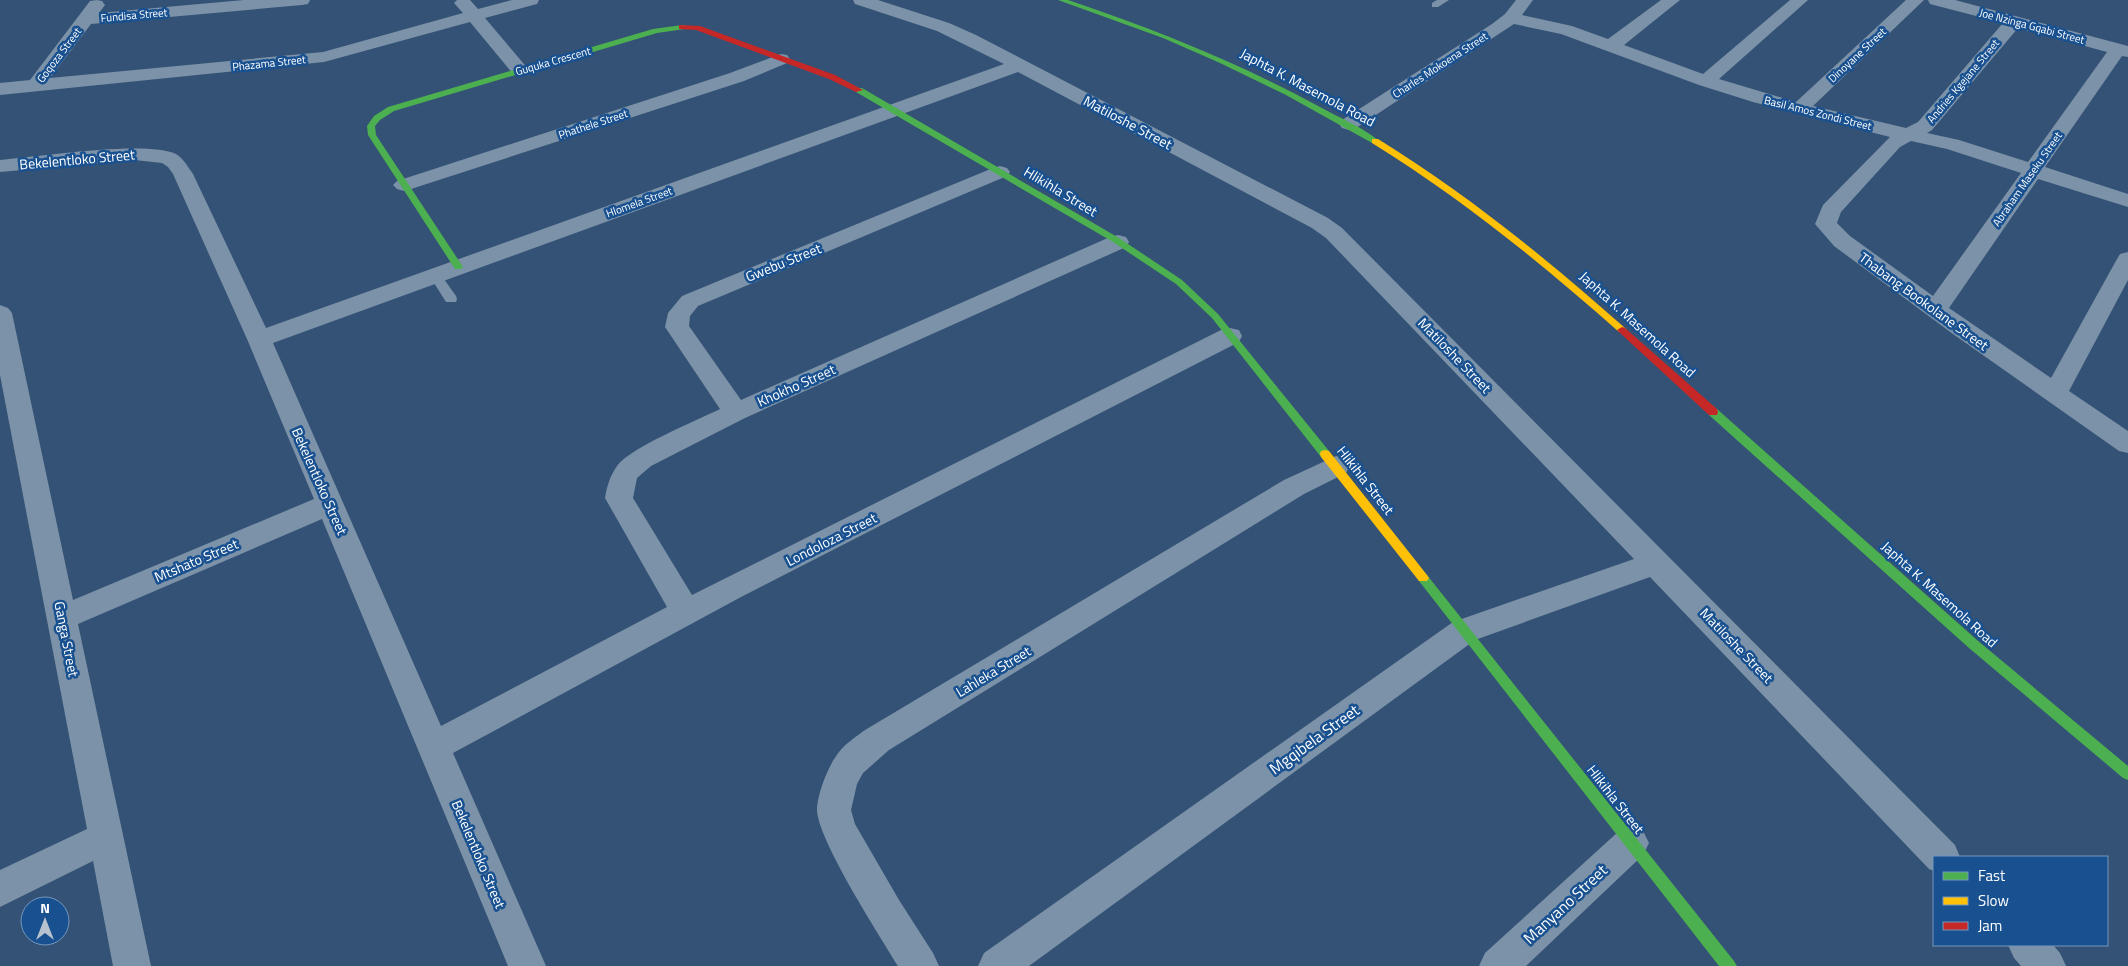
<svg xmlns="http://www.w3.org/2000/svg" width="2128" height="966" font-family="'Titillium Web',sans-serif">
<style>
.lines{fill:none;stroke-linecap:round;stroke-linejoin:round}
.lane{fill:#7b92a8;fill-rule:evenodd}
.street{fill:#7b92a8;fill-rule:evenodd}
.fast{fill:#4caf50;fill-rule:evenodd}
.slow{fill:#ffc107;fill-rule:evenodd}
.jam{fill:#c62828;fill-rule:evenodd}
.labels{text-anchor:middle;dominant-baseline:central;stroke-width:5;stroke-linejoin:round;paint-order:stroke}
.far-street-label{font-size:11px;fill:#fff;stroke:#195190}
.street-label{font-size:14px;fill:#fff;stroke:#195190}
.near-street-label{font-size:16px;fill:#fff;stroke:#195190}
</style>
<rect width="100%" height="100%" fill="#345275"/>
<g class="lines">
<g class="lane">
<polygon points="1437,0 1449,0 1438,7 1432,7 1432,3"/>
<polygon points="435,271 439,272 456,296 457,299 456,302 446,302 429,275"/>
</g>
<g class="street">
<polygon points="97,0 102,1 105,5 99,13 244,0 310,0 308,4 302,5 91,24 50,78 323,52 463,13 454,3 457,0 470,0 478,9 512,0 539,0 537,4 485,18 529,70 527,74 520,76 513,74 470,22 324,62 0,95 0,83 30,80 90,1"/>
<path d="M853,0H878L949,23L976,35L1328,218L1342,228L1955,845L1960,857H1934V871L1929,869L1650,577L1475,640L1029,966H978L984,953L1453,622L1634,559L1326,238L1312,228L1018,72L273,343L441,726L667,607L605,498C607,486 610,476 617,466C631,447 696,421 720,409L665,327L668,313L682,296L993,168L1000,166L1007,168L1010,172L1007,176L698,306L690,316L689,326L741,400L1110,237L1118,235L1126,237L1129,242L1126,247L745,418L651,466L637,478L633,498L692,595L1221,330L1230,328L1239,330L1242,336L1239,342L741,597L453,753L546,966H508L322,519L78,624L151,966H113L93,861L0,907V870L87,829L0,375V305L8,308L12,313L73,600L314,499L247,339L173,174L168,167L162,163L135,160L0,172V160C37,157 146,140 176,154C184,159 188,167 193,174L266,328L1004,64L937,31L855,4Z"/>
<path d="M1516,0H1533L1522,15L1572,26L1608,39L1661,0H1680L1624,45L1703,74L1790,0H1808L1719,79L1796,102L1906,0H1924L1813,106L1906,128L1918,122L2003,23L1930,4L1928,0H1955L2128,46V57L2122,56L2045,167L2128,194V207L2038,179L1949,308L2051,378L2117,259L2120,254L2128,252V280L2069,391L2128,431V453L2119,451L1953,334L1834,246L1815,224L1823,205L1890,137L1753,102L1699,85L1561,34L1514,24L1356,128L1349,130L1342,128L1339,124L1342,120L1492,24L1505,14ZM2018,28L2107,52L2028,162L1959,140L1927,133L1932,130ZM1911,141L1947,149L2021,173L1933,296L1850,236L1837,223L1841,212L1900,147Z"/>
<polygon points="781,54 787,55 790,59 787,63 744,81 411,189 404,191 397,189 393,185 397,181 730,73"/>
<path d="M1336,456L1346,459L1350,466L1346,473L1304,494L889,750L863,773L857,784L851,810L855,824L899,900L933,953L939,966H898C881,938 815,836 817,808C818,792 829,764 839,752C846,743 857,736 865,730L1284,480Z"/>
<polygon points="1631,826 1643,831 1649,843 1643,855 1526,966 1479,966 1485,953 1619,831"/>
<polygon points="2008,945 2053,945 2060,953 2066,966 2021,966 2014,958"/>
</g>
<g class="fast">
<path d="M1058,0H1068C1155,29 1239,63 1320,107C1336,116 1366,129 1379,141L1372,143L1286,95L1220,63L1163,38Z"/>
<polygon points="682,25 685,25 685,29 657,33 394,111 380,120 375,126 376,135 463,267 461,269 455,269 368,135 367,126 374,116 388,107 653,29"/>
<polygon points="856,88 862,88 1119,238 1182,280 1218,314 1329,451 1330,454 1329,457 1321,457 1212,318 1176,284 1113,242 856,92"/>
<polygon points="1713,408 1717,409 1977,640 2128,766 2128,780 2123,778 1969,648 1709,415 1708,412 1709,409"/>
<polygon points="1423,573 1427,575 1734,961 1737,966 1719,966 1419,581 1417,578 1419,575"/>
</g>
<g class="slow">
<path d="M1372,139H1378C1467,194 1547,259 1625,328L1627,330L1625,332H1619C1541,263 1461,198 1372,143Z"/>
<polygon points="1325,450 1329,451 1427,575 1429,578 1427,581 1419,581 1321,457 1320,454 1321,451"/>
</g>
<g class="jam">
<polygon points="679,25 700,26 835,75 863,90 856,92 829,79 696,30 679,29"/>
<polygon points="1622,327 1625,328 1717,409 1718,412 1717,415 1709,415 1619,332 1617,330"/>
</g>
</g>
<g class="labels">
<g class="far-street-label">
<text transform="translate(134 15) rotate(-5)">Fundisa Street</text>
<text transform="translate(2032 26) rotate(15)">Joe Nzinga Gqabi Street</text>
<text transform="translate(59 55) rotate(-53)">Goqoza Street</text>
<text transform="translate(1857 55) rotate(-43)">Dinoyane Street</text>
<text transform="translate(553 61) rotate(-16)">Guquka Crescent</text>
<text transform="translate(269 63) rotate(-6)">Phazama Street</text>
<text transform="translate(1440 65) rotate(-33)">Charles Mokoena Street</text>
<text transform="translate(1963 81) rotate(-50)">Andries Kgejane Street</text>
<text transform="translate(1818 113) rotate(14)">Basil Amos Zondi Street</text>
<text transform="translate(593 124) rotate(-18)">Phathele Street</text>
<text transform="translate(2027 179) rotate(-55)">Abraham Maseku Street</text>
<text transform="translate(639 202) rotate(-20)">Hlomela Street</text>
</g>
<g class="street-label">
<text transform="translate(1308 87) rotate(28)">Japhta K. Masemola Road</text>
<text transform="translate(1128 122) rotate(28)">Matiloshe Street</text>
<text transform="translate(77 159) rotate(-5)">Bekelentloko Street</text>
<text transform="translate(1061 191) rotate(31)">Hlikihla Street</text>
<text transform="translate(783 262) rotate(-22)">Gwebu Street</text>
<text transform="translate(1924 301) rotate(36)">Thabang Bookolane Street</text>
<text transform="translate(1638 324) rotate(42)">Japhta K. Masemola Road</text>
<text transform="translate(1455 355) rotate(46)">Matiloshe Street</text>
<text transform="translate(796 385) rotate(-24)">Khokho Street</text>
<text transform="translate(1366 480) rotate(52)">Hlikihla Street</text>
<text transform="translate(320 481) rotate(66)">Bekelentloko Street</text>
<text transform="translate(831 539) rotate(-27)">Londoloza Street</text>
<text transform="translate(196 560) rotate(-23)">Mtshato Street</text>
<text transform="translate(1940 594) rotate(42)">Japhta K. Masemola Road</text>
<text transform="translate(67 639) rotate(79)">Ganga Street</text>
<text transform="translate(1737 645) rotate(46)">Matiloshe Street</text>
<text transform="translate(993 671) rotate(-31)">Lahleka Street</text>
<text transform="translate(1616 799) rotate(52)">Hlikihla Street</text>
<text transform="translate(479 854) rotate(67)">Bekelentloko Street</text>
</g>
<g class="near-street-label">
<text transform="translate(1314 739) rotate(-36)">Mgqibela Street</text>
<text transform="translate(1565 904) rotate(-43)">Manyano Street</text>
</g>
</g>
<rect x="1933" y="856" width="175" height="90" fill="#195190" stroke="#7597bc"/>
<rect x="1943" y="872" width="25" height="8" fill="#4caf50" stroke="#7597bc"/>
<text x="1978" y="881" font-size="15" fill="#ffffff">Fast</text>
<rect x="1943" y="897" width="25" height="8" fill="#ffc107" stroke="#7597bc"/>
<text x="1978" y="906" font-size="15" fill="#ffffff">Slow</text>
<rect x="1943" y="922" width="25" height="8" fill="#c62828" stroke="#7597bc"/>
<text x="1978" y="931" font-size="15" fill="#ffffff">Jam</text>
<g transform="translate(45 921)"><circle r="24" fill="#195190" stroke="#7597bc"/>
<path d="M0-4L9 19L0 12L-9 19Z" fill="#b8c2cf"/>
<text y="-8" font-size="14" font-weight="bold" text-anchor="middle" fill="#ffffff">N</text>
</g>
</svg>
